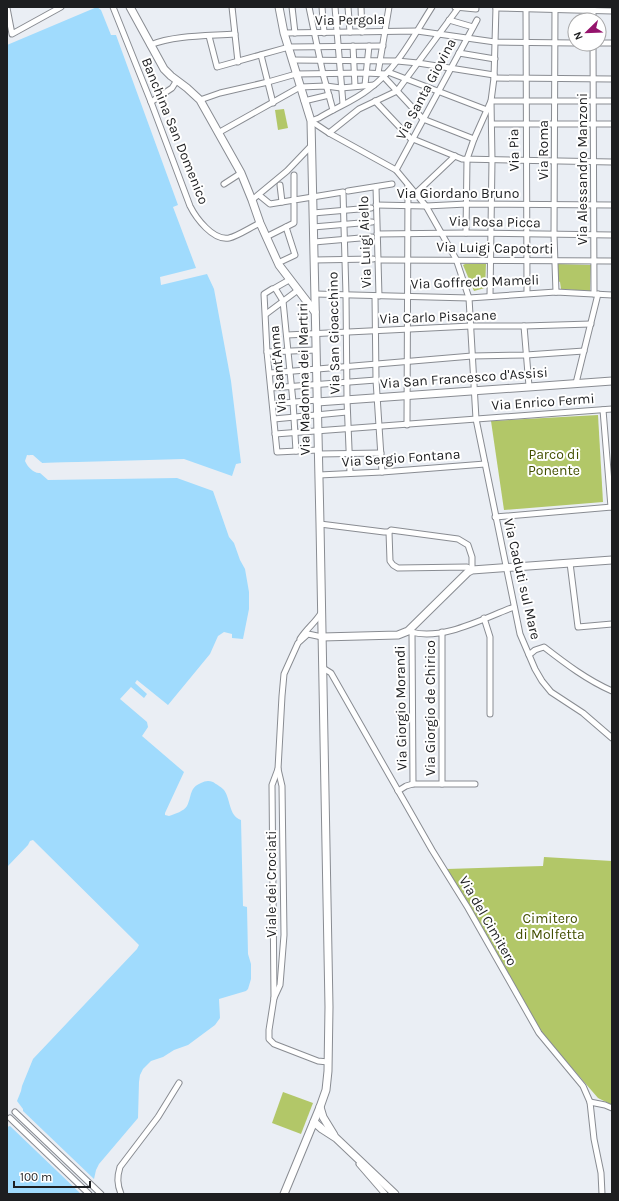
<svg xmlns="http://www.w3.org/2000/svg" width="619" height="1201" font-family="Karla,sans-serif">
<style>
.green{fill:#b2c768}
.water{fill:#a0dbfd}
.pier{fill:#eaeef4}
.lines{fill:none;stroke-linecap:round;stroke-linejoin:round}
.street-casing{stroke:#898c92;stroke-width:7}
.secondary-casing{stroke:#898c92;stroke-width:9}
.street{stroke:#fff;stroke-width:5}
.secondary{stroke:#fff;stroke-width:7}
.labels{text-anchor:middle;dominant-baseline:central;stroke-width:4;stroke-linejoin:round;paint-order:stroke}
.street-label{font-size:14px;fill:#1d1e20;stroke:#fff}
.park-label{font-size:14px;fill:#435001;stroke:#fff}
</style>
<rect width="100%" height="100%" fill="#eaeef4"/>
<g class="green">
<polygon points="284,109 288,128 278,130 275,110"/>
<polygon points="465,264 486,264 485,288 474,291 463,265"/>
<polygon points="557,264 591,265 590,291 561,289 560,282 558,281"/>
<polygon points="598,415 603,502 504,510 491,421"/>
<polygon points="544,857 612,861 612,1105 598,1098 541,1032 447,869 543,866"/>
<polygon points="283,1092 313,1103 301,1134 272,1123"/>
</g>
<g class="water">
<path d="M97,7L101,10L111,35H116L178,205L173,207L196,268L160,277L161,285L207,274L214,289L231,381L241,463L236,464L232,476L184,459L42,463C36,459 33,455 27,455L25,461C27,466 34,474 40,473L48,480L177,478L213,491L229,537L234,543L240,560L245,569L249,592V609L243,639L232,638V634L224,632L218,636L210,654L168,705L137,680L135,683L147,694L144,698L131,687L120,699L147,722L148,727L142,736L184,772L165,813V815L169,816C175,814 184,811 187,806C192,796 189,788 201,783C205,781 208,780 213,782C216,784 221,787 223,789C231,797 228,816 241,820L243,906L247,907L248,954L251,964V979L248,989L246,991L219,999L220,1018L215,1025L188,1045L174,1050L163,1057L151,1061L143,1069L140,1075L139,1082L138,1118L99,1164L96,1170L94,1179L23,1111V1109L17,1101L21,1091L22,1086L33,1059L137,949L139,945L33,840L30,841L28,845L7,867V45Z"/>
<polygon points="10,1126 81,1194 7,1194 7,1127"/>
</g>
<polygon class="pier" points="30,455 33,455 42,463 103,462 103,463 41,465 32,457 28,457"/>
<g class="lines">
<g class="street-casing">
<g id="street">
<path d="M113,7L151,102L190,206C196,218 213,241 229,238C238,236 251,227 260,223"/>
<polyline points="232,7 238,62"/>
<polyline points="292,7 295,33"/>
<polyline points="309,7 323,74 333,110"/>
<polyline points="322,7 324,33"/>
<polyline points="335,7 343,104"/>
<polyline points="348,7 350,32"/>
<polyline points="361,7 362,32"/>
<polyline points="455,7 476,9"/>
<polyline points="526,7 527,293"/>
<polyline points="555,7 554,235 556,292"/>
<polyline points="593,7 593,20"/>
<polyline points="7,8 12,34 61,7"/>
<polyline points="496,8 612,11"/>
<polyline points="449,20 473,27"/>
<polyline points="284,33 417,31 495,42 575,43"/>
<polyline points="209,36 217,67 289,47 383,46"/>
<polyline points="599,43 612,43"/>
<polyline points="593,44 594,294"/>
<path d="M150,45C175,35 208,36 235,34"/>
<polyline points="353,46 355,86"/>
<polyline points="459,53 495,59"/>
<polyline points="261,55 273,103"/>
<polyline points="292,60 397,61 418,63 494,75"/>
<polyline points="388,72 487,110"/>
<polyline points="378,73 389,7"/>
<polyline points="384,77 423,119 474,139"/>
<polyline points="494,78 612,79"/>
<polyline points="365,85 369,46"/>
<polyline points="200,100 220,93 268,82 296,74 366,73 386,74"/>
<polyline points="304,101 329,95"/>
<polyline points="375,101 412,140"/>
<polyline points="151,102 172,88 177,80"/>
<polyline points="311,121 329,133 396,170 426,206 456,259 469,298 476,419 520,634 535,669 542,681 551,692 583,713 612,738"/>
<path d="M311,121L319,118C335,108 354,101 369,89C397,69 414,35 432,7"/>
<polyline points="492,124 612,124"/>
<polyline points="218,133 300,87 326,86 341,88 374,85"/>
<polyline points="329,133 359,109 397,91 459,7"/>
<polyline points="413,139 462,159 612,162"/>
<polyline points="396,170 477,20"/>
<polyline points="294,175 294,200"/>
<polyline points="224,184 241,173"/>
<polyline points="280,185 282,202"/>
<polyline points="376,187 379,296"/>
<polyline points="348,191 392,184"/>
<polyline points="416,193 455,156"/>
<polyline points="259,195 270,204 343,192 346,295 347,400 350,473"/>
<polyline points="252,200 287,171 310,147"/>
<polyline points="376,205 426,206 467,204 612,205"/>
<polyline points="313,213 371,208"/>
<polyline points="313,227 372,222"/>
<polyline points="466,233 467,159 474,139 491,101 612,101"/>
<polyline points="377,234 466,233 612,235"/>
<polyline points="266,237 294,223 294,204"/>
<polyline points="314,242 372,237"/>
<polyline points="314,260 373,259"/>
<polyline points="378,260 612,261"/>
<polyline points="278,263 295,255 286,227"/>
<polyline points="289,280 275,288 283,301 293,402 296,451"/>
<polyline points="272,289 264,294 267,352 277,452 318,450"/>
<polyline points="315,294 469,298 556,292 612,295"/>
<polyline points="375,296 376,380 382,472"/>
<polyline points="490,296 492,160 491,101 494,78 496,7"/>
<polyline points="266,314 298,290"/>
<polyline points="524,326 529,386"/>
<polyline points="287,335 471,326 524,326 591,324"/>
<polyline points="267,352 316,350"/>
<polyline points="270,373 472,356 526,355 584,351"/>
<polyline points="576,383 598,294"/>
<polyline points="271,388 376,380"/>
<polyline points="273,404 317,400"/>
<polyline points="603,410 611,507"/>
<polyline points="274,419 347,412"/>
<polyline points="407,425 408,185"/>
<polyline points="275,434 612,409"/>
<polyline points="319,454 381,453"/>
<polyline points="319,475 382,472 485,464"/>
<polyline points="495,517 612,507"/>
<polyline points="320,524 384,532 389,532 391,530 458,539 468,545 472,557 472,570"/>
<polyline points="389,532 390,561 393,565 398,568 467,567 472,570"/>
<polyline points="570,563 578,627 612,624"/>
<polyline points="484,618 490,637 490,714"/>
<path d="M411,632C443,641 484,618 514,607"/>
<polyline points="412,632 413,784"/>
<polyline points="442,632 442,784"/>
<path d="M300,639C307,628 315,623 321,613"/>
<path d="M529,655L535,650L544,647C566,664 587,680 612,691"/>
<polyline points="323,668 331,673 432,850 468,908 539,1033 583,1086 590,1102 594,1139 601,1173 602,1194"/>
<polyline points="278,769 272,785 274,998 269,1030 269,1039 274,1044 318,1061 328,1062"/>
<polyline points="398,791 406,786 413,784 475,784"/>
<polyline points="274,998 280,985 284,935 282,786 278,769 282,696 284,674 298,643 308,634 322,637"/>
<polyline points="590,1102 605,1105 612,1108"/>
<polyline points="15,1112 101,1194"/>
<polyline points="10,1118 89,1194"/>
<polyline points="359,1164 385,1194"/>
<path d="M121,1194C117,1184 117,1177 120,1167L158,1117L179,1083"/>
</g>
</g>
<g class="secondary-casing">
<g id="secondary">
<polyline points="130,7 164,69 171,76 187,88 200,100 241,173 252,200 260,223 279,265 315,312"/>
<polyline points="279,7 284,33 311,121 320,524 329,1007 328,1071 326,1090 320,1107 284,1194"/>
<polyline points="317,402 612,381"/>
<polyline points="322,637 398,635 408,631 468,572 472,570 612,560"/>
<polyline points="320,1107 323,1117 334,1135"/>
<polyline points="314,1122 322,1129 336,1138 395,1194"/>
</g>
</g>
<use href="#street" class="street"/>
<use href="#secondary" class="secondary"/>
</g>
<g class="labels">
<g class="street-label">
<text transform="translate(350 20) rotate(-1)">Via Pergola</text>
<text transform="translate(426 89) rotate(-62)">Via Santa Giovina</text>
<text transform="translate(175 131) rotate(68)">Banchina San Domenico</text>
<text transform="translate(514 150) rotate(-91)">Via Pia</text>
<text transform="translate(543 150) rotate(-90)">Via Roma</text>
<text transform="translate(582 169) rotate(-90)">Via Alessandro Manzoni</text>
<text x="458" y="193">Via Giordano Bruno</text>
<text transform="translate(495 222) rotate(1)">Via Rosa Picca</text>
<text transform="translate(365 242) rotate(-92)">Via Luigi Aiello</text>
<text transform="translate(495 248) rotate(1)">Via Luigi Capotorti</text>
<text transform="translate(475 282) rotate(-2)">Via Goffredo Mameli</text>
<text transform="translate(438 317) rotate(-2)">Via Carlo Pisacane</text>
<text transform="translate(334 333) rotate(-91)">Via San Gioacchino</text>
<text transform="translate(278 369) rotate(-95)">Via Sant'Anna</text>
<text transform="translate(464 378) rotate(-4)">Via San Francesco d'Assisi</text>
<text transform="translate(304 379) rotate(-91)">Via Madonna dei Martiri</text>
<text transform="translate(543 402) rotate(-4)">Via Enrico Fermi</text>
<text transform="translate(401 458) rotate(-4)">Via Sergio Fontana</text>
<text transform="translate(522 579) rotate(77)">Via Caduti sul Mare</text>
<text transform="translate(401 708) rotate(-91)">Via Giorgio Morandi</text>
<text transform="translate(430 708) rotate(-90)">Via Giorgio de Chirico</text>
<text transform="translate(271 884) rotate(-90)">Viale dei Crociati</text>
<text transform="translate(488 921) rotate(60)">Via del Cimitero</text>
</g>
<g class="park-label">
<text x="554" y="454">Parco di<tspan x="554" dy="16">Ponente</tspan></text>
<text x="550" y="918">Cimitero<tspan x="550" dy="16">di Molfetta</tspan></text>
</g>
</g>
<rect width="619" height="1201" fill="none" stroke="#1d1e20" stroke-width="16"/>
<g transform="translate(587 32) rotate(247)"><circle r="19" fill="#ffffff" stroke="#a5a5a6"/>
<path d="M0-3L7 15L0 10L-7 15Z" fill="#95136c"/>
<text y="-6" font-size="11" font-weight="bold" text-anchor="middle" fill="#1d1e20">N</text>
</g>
<path d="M14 1181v6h76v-6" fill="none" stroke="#1d1e20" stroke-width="2"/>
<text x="20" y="1181" font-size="12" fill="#1d1e20" stroke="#ffffff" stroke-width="3" paint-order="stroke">100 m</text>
</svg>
